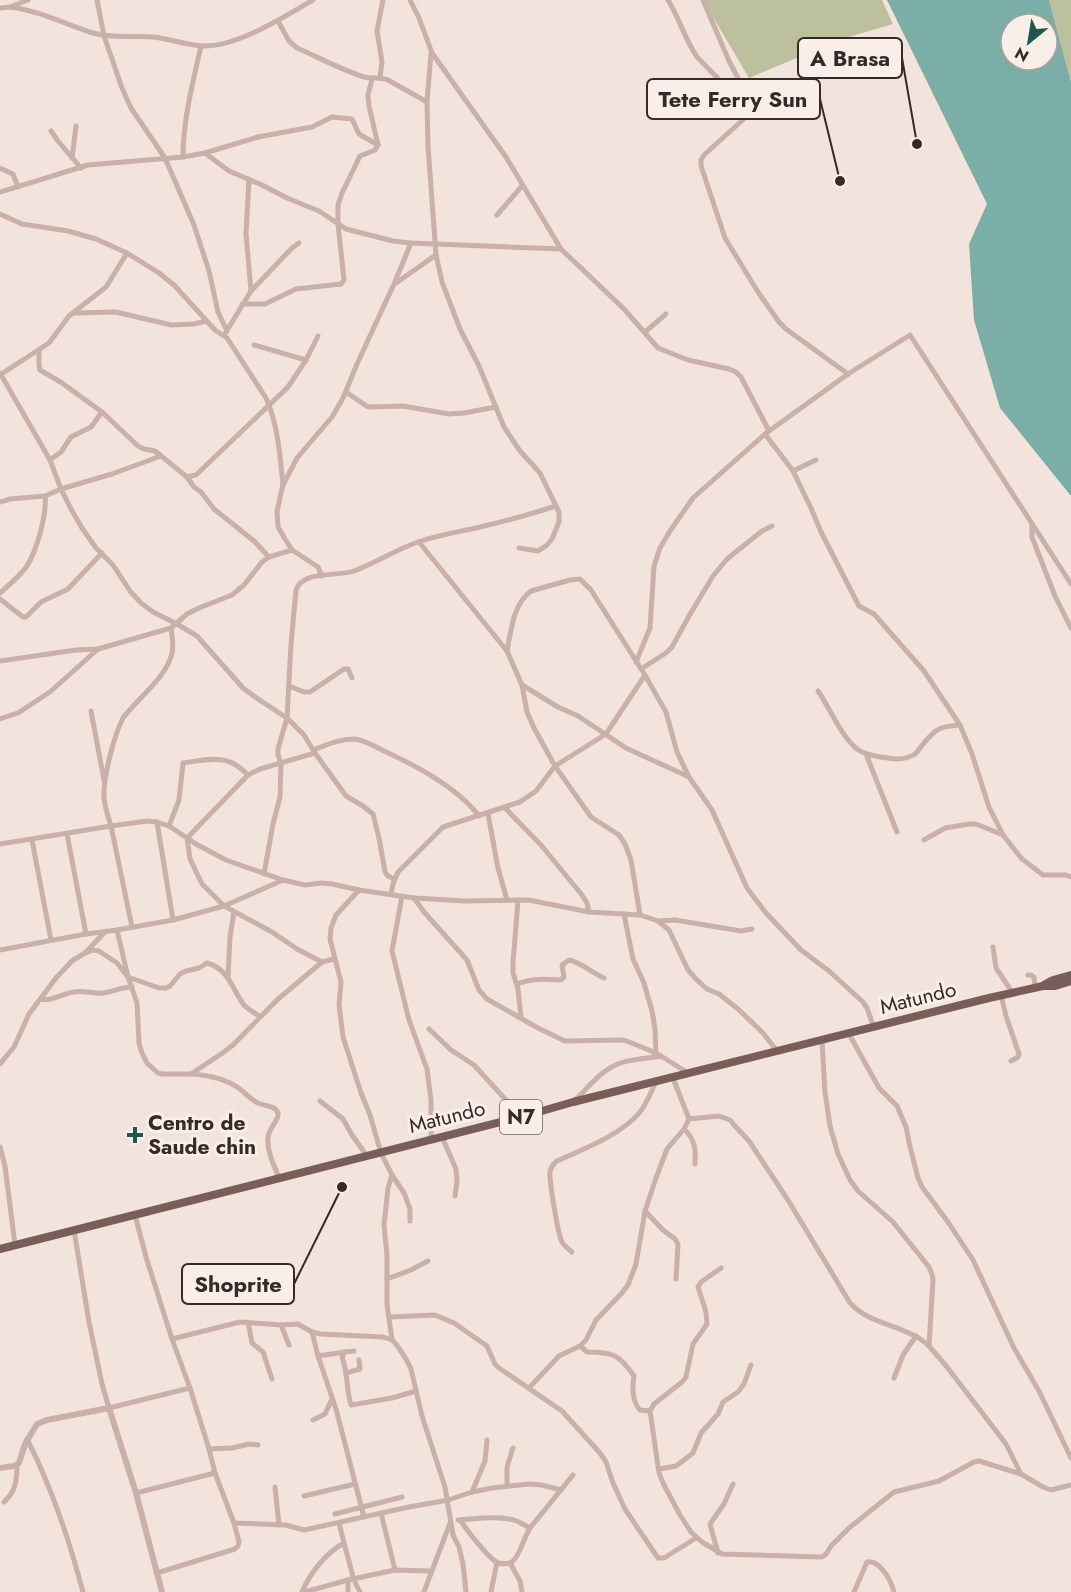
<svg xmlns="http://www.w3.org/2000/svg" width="1071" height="1592" font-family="Jost,sans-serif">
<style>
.green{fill:#bcc09c}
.water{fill:#7baea6;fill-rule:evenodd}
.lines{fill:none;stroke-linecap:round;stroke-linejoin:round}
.minor{stroke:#c9b0a8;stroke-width:5}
.tertiary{stroke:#c9b0a8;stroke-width:6}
.primary{stroke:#785d59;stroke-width:8}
.poi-dot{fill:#1e574f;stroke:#f9eee8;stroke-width:2}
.labels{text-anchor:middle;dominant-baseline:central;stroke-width:6;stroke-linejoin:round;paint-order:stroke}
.shield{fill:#f9eee8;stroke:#706562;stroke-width:1.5}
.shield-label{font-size:20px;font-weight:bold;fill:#362a28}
.street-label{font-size:21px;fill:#362a28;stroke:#f9eee8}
.poi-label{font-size:21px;font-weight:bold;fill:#362a28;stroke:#f9eee8;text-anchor:start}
.leader{fill:none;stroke:#362a28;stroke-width:2}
.callout-dot{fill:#362a28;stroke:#f9eee8;stroke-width:2}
.callout{fill:#f9eee8;stroke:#362a28;stroke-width:2}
.callout-label{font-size:22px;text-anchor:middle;font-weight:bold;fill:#362a28}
</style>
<rect width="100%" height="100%" fill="#f2e3dc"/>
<g class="green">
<polygon points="703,0 882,0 893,24 842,39 749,78"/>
<polygon points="1049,0 1071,0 1071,82"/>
</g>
<path class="water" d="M887,0H1049L1071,82V496L1000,408L974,320L969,244L987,204ZM1011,24H1047V60H1011Z"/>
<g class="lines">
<g class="minor">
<polyline points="97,0 104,36 122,88 131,108 165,158 194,225 209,271 218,312 227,331"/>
<polyline points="410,0 419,18 432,53 506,157 561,249 624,309 658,348 688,360 729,369 736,372 741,377 769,431"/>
<path d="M668,0C679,18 685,39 697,57L749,110"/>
<polyline points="703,0 729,61 748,97 749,104 746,117 704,155 701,160 701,166 725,238 758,292 779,322 786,329 848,374"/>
<path d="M10,7C40,11 65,24 93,33C113,39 133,35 153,37C170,39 186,45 203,46C237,47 284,17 313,0"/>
<polyline points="0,8 10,7 28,0"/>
<path d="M278,21L289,41L297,48C318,57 342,70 364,77C372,79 379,77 388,80L427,102"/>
<polyline points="431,53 427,102 428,146 436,255 442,282 460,329 479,366 504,427 520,451 540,473 559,512 559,522 552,539 547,545 538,551 519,548"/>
<polyline points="380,78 382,62 377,31 383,0"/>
<polyline points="51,131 58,141 81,168"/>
<polyline points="205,153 229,171 262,185 287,198 319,211 346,229 393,241 411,243 561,249"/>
<path d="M183,157C183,120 193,82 201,46"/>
<polyline points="72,158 76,126"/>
<polyline points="0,168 13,174 18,187"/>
<polyline points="249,179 246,234 251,291"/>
<polyline points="0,192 88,165 183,157 205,153 258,137 312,127 332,117 352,119 359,134 378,145"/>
<path d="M0,214L22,224L68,231L96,239L127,253L159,273L174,285L215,330L227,338L266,398C278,425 280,455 283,485"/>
<polyline points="497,215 522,186"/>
<polyline points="396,283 436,255"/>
<polyline points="242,304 265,304 296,289 341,284 344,280 338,224 338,205 342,193 360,156 375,150 378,145 369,106 368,95 372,79"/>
<polyline points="74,313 116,312 171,325 194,324 207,321"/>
<polyline points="226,332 251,291 292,248 299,243"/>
<polyline points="645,332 666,314"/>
<polyline points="254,345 306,360"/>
<polyline points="39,350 39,365 40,370 62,383 102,412 138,446 144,449 155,451 187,477 194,487 201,492 214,509 254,541 269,557"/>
<polyline points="0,373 50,460 61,489 71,509 82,528 96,548 113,565 130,591 141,603 153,612 177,624 197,636 243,688 258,699 287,718 304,735 315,753 346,796 363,806 373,814 379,838 385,872 388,876 394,879"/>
<polyline points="0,375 49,343 69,316 106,287 127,253"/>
<polyline points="346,392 368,407 403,406 449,414 464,413 496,407"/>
<polyline points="765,434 793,471 811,508 821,532 859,606 874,614 924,671 960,725 972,754 989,807 1003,835 1022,859 1043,875 1066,875 1071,877"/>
<polyline points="50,460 61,452 71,437 91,427 102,412"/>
<polyline points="793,471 816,460"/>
<polyline points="187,477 196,475 288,387 306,360 318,336"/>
<polyline points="0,502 10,499 45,496 61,489 112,474 161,456"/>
<polyline points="1032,525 1032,537 1055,596 1071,628"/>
<polyline points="419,542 507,651 522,685 527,712 534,728 555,766 591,817 619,835 625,844 631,860 640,915"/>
<polyline points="322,576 318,567 292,550 285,539 278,527 277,512 280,497 283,485 297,458 332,417 343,398 357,364 394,284 411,243"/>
<path d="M0,593C9,585 20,576 27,566C37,550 47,514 45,496"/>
<polyline points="0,599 23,617 26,617 41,602 68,589 102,553"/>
<path d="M507,651C511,631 513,604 531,591L570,580L580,579L591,590L645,675L666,712L677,752L689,777L712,810L747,888L766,913L801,950L829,971L863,1002L867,1008L874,1028"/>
<polyline points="0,661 76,650 98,649 171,628 187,614 199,608 232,595 244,585 262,562 269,557 292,550"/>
<polyline points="636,662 650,628 654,566 660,548 670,531 693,498 765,434 848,374 910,335 1071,584"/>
<polyline points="641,669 666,653 672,647 689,616 713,576 727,559 762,531 772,526"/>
<polyline points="522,685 558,707 578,716 626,748 687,776"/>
<polyline points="289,686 304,692 310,692 344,669 348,669 352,678"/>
<path d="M818,691C830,708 840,735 857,749C865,755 878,757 888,758C897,760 907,759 915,754C919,751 921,746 924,743C937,727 940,727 960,725"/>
<polyline points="91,711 104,780"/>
<polyline points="0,719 18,713 50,692 98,649"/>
<path d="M313,750C327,745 339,739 354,739C364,740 375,746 384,751C417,766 457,787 479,816"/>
<polyline points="315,753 260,769 248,775 187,838 190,859 202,884 224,906 272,932 297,949 322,962"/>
<polyline points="866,754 897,832"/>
<polyline points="505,808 541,845 582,895 587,903 589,912"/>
<polyline points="488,814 498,868 507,900"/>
<polyline points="157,822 173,920"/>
<path d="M169,826L179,800L183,763C196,761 215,757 227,761C235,763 242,769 248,775"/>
<polyline points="67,834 86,934"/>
<polyline points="32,840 51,940"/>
<polyline points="924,840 945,828 969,824 976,824 1003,835"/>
<polyline points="0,844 111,826 147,821 157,822 169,826 196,844 226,860 283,880 305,885 321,883 332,884 359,890 414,898 465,901 529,900 589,912 640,915 658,921 669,930 688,970 697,980 707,989 719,994 738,1009 763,1033 777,1051"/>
<path d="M264,874L273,824L280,797L281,764L278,755V749L287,718L291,644L296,590C303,570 337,577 354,571C376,563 395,550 418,542C438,535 459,532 480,527C506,521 531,514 556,506"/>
<polyline points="359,890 336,915 331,928 330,939 341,982 339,1005 343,1037 361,1093 370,1115 381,1153 392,1175 404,1193 410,1209 410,1221"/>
<polyline points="391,894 393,884 398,872 443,827 520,802 536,791 555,766 606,734 645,675"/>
<polyline points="402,896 392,951 409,1020 427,1069 431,1100 431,1140"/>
<polyline points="414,898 424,912 467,960 479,990 487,999 538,1028 565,1041 624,1040 649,1050 661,1056"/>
<polyline points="518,900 513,963 513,973 518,989 521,1018"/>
<polyline points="624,914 633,959 644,983 652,1011 655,1029 656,1053"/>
<polyline points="658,921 675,920 741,931 752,929"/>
<path d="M132,927L111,826C108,817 105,808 104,798C103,777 114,736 123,718C138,698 167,677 172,653C174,645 172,636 171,628"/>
<polyline points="117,930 128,977 137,1003 139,1043 142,1053 147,1063 158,1073 162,1074 191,1074 224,1052 233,1045 277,1000 322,962 334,959"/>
<polyline points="993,947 996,968 1012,992"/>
<polyline points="0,950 86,934 117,930 173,920 224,906 283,880"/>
<path d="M85,953L93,950L99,951L117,963L128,977L159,988H166L170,986L180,974L186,971L199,968L207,963C229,969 232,989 244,1005C249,1010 255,1013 260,1017"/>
<polyline points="1028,975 1031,975 1034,977 1035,987"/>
<polyline points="228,977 230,937 234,912"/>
<path d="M517,984C532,978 545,979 561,980L564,977L562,965L569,960C580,962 593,973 604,978"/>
<polyline points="1001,995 1006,1016 1019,1054 1018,1057 1011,1061"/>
<path d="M41,999C51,1002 63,993 74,992C84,990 93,994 103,993C113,992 121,987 132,987"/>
<polyline points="429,1029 451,1050 474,1065 506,1100 528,1115"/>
<polyline points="849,1034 879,1088 897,1106 906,1127 910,1147 918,1178 922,1187 948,1222 973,1260 1014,1348 1039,1391 1071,1458"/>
<polyline points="822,1041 825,1092 830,1126 838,1154 850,1180 858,1191 893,1222 929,1267 932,1274 933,1280 929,1346 947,1367 1006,1444 1021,1474"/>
<polyline points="0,1064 14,1047 29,1014 56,978 72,961 85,953 105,932"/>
<path d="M191,1074C208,1075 225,1078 240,1089C245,1093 251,1100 258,1103C264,1106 275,1105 278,1113C280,1119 268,1129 268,1138C267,1152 274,1165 279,1178"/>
<path d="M575,1100C586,1090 597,1075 610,1068C624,1059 645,1059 661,1056L688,1073"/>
<polyline points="320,1101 343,1119 352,1135 367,1156"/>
<path d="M689,1119L719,1116L730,1120L735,1126L749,1141L788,1200L850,1303C868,1322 890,1323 913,1335C919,1337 924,1342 929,1346"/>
<path d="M684,1129C695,1139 696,1150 695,1164"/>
<polyline points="442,1137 456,1169 457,1181 455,1196"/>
<polyline points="0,1147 5,1166 15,1245"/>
<polyline points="645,1211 663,1230 675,1239 678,1244 676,1279"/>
<polyline points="135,1215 146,1257 172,1339 190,1388 209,1449 215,1473 234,1523 239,1542 238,1546 235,1549 157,1573"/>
<polyline points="74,1230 89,1322 102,1384 109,1408 190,1388"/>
<path d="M572,1252C569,1249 564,1246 562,1242C558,1235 549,1180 550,1172C551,1167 553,1164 557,1161C584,1149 621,1135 640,1112C647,1103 651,1092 656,1082"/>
<polyline points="721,1268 701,1282 698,1287 706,1312 707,1324 693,1344 686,1377 682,1382 654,1404 650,1411 659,1473 664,1485 680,1515 691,1532 702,1542 722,1554 822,1557 826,1554 831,1546 849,1528 894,1492 939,1481 974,1462 979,1461 1021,1474 1043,1487 1051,1490 1071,1485"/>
<polyline points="387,1279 411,1270 428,1261"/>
<polyline points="389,1317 435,1315 454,1323 487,1346 495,1364 499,1368 562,1411 600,1453 606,1462 613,1483 625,1509 658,1558 664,1558 696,1538"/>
<polyline points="248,1322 252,1343 263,1352 272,1379"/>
<polyline points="281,1325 289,1345"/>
<polyline points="312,1332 318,1356 336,1409 364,1517"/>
<polyline points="172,1339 240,1322 281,1325 298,1324 312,1332 321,1334 383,1337 392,1340 396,1344 406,1359 411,1369 422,1416 445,1487 453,1535 459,1547 463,1564 466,1592"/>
<polyline points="392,1340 387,1304 387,1256 384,1225 388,1188 392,1175"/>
<path d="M580,1346L587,1352C612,1352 619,1354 634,1376C632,1388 632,1401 640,1410L650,1411"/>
<path d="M354,1351L345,1352L342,1357C348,1372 346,1389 351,1405L392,1398L416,1391"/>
<polyline points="318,1356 345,1352"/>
<polyline points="346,1373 360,1369 359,1360"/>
<polyline points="894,1378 903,1355 916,1336"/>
<polyline points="529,1388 559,1356 580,1346 586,1340 596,1320 621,1294 628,1285 636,1264 645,1211 656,1178 667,1149 684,1129 689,1119 673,1078"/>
<polyline points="313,1420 325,1414 332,1399"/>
<path d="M27,1439C52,1488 69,1539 83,1592"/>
<polyline points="209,1449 232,1448 249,1444 258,1445"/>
<polyline points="659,1469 676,1466 693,1453 701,1433 718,1414 723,1402 738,1392 744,1384 751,1365"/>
<polyline points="507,1486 507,1467 513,1448"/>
<polyline points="275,1487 279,1525"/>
<polyline points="472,1492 485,1461 487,1440"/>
<polyline points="136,1493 215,1473"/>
<polyline points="304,1496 355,1484"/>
<path d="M4,1502C16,1491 17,1480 17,1465"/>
<polyline points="381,1513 395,1570"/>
<polyline points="335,1514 402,1497"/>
<path d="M458,1520C476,1519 499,1515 517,1521C521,1523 526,1526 530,1528"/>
<path d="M460,1520C466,1529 489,1559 498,1563C502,1564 508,1564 512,1562C520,1556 524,1537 530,1528L573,1475"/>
<polyline points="234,1523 286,1525 304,1530 409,1507 448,1500 472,1492 492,1488 529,1484 542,1485 561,1490"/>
<polyline points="339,1523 344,1543"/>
<polyline points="718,1553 710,1524 724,1504 733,1484"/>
<polyline points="510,1563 520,1581 522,1592"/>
<path d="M302,1592C310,1573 326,1553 344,1543L354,1580L360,1592"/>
<polyline points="305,1592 348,1580 395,1570 431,1571"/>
<polyline points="348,1592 348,1580"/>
<polyline points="424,1592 450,1523"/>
<polyline points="491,1592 497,1562"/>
<path d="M854,1592L867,1562C880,1560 891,1580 894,1592"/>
</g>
<polyline class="tertiary" points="0,1468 14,1466 19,1463 25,1444 37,1424 47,1420 109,1408 136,1493 162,1592"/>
<g class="primary">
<polyline points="1044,985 1053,980 1071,975"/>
<polyline points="0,1249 528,1115 573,1102 989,998 1043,986 1055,986 1071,981"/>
</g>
</g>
<path class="poi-dot" d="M132 1126h6v6h6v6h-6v6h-6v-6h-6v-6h6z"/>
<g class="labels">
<rect class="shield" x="500" y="1100" width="42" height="34" rx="4.5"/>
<g class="shield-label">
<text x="521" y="1117">N7</text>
</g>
<g class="street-label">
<text transform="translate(918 998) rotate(-14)">Matundo</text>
<text transform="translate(447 1117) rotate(-14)">Matundo</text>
</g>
<g class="poi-label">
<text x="148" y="1123">Centro de<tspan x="148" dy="24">Saude chin</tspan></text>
</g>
</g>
<path class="leader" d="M917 144L902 58M840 181L820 99M342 1187L294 1284"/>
<g class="callout-dot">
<circle cx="917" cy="144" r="6"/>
<circle cx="840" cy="181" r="6"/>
<circle cx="342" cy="1187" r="6"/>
</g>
<g class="callout">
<rect x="798" y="38" width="104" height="40" rx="6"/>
<rect x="647" y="79" width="173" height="40" rx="6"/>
<rect x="182" y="1264" width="112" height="40" rx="6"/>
</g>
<g class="callout-label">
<text x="850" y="66">A Brasa</text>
<text x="733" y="107">Tete Ferry Sun</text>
<text x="238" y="1292">Shoprite</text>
</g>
<g transform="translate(1029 42) rotate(210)"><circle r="28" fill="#f9eee8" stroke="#aba09b" stroke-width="1.5"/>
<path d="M0-4.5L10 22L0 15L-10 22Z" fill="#1e574f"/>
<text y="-9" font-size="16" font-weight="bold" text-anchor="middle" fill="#362a28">N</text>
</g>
</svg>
